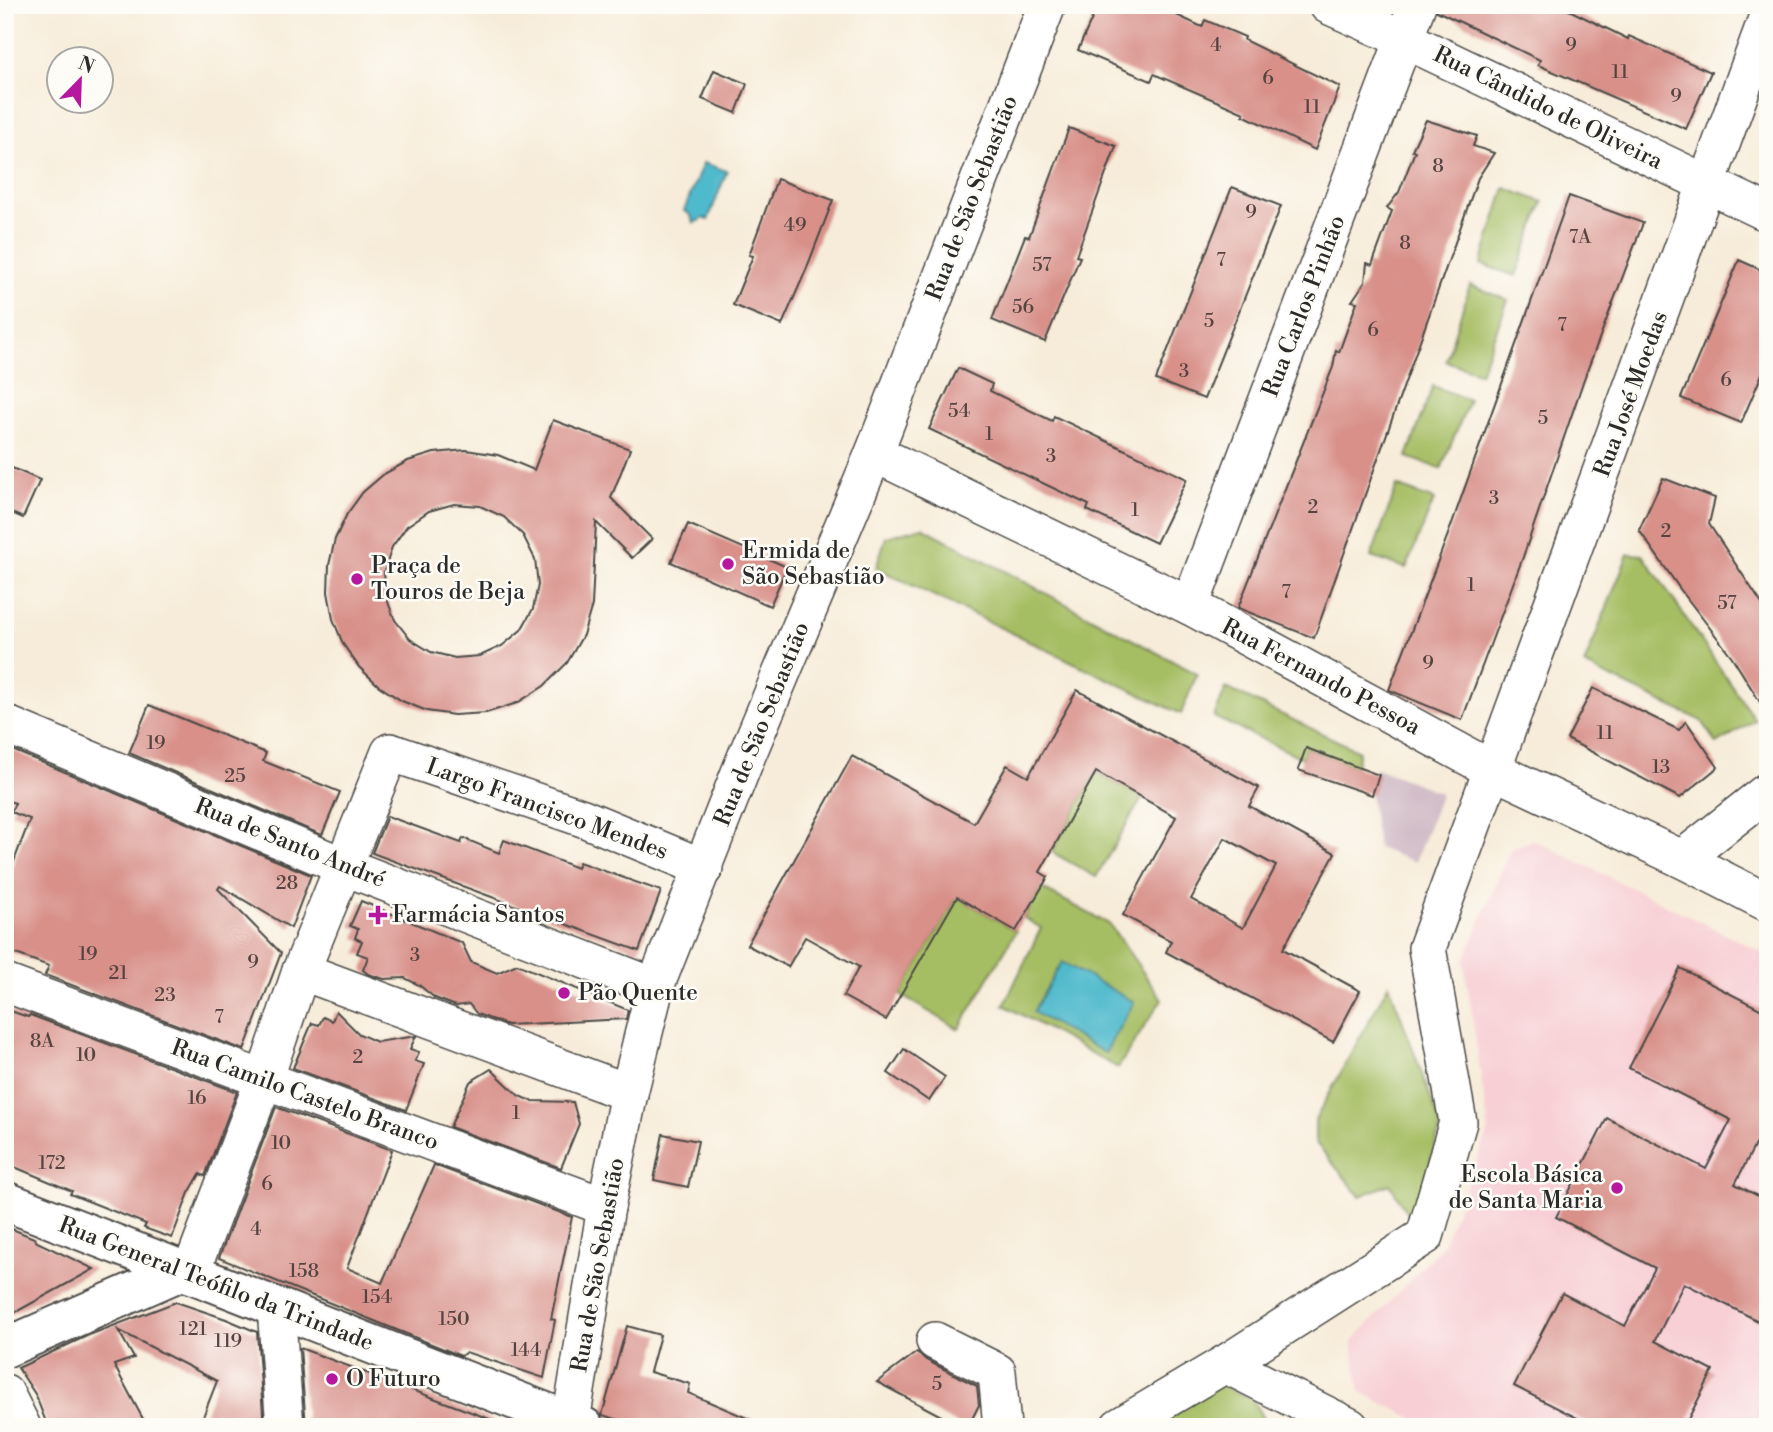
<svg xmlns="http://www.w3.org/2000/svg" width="1773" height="1432" font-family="'Libre Bodoni',serif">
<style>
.built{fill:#f7cfd4}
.industrial{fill:#d2bdc8}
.green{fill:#a6be64;stroke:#687448;stroke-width:2}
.water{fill:#4fbacc;stroke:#3d727c;stroke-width:2}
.building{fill:#d89089;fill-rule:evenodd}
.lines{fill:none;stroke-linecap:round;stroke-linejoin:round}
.minor-casing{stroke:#4a4845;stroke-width:40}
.major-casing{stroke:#4a4845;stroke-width:42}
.minor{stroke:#fff;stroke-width:37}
.major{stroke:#fff;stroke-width:38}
.poi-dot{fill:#b5179e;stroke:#fdfcf7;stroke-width:2.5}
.labels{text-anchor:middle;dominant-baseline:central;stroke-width:5;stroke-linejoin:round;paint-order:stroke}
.number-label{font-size:19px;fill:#564442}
.street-label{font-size:23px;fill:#2b2b2b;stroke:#fdfcf7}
.poi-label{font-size:23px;fill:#2b2b2b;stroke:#fdfcf7;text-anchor:start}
</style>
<rect width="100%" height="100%" fill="#fdfcf7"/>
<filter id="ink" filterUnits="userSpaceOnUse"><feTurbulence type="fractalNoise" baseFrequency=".0143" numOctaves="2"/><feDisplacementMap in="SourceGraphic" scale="14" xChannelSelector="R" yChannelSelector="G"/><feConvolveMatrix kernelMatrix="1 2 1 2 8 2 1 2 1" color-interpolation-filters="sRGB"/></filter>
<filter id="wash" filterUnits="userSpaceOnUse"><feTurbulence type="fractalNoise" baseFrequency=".00686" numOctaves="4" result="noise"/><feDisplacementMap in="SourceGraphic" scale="28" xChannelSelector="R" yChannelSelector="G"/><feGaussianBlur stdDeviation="1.57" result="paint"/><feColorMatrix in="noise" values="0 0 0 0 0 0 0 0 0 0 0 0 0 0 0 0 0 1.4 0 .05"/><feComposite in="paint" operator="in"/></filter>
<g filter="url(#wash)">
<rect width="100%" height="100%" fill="#f7ecd9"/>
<polygon class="built" points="1534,840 1768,955 1768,1427 1431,1427 1360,1392 1352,1342 1442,1246 1489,1130 1464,961 1511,848"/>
<polygon class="industrial" points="1376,768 1441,793 1415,862 1378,848 1369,786"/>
<g class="green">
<polygon points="1505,188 1543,202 1516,276 1481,264"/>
<polygon points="1470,285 1508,300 1480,373 1446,361"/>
<polygon points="1433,386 1469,400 1441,469 1407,457"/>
<polygon points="1397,486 1434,500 1406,568 1371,557"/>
<polygon points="922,527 1197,674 1181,714 876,568 886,537"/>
<polygon points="1628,554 1643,555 1755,720 1717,744 1702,721 1584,665"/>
<polygon points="1226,688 1359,751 1356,767 1306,748 1302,758 1214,717"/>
<polygon points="1096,772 1142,798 1096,877 1052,852"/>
<polygon points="1041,888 1109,924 1162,999 1118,1068 1004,1005 1041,928 1024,918"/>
<polygon points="957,897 1016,931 959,1029 900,995"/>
<polygon points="1389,984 1441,1126 1412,1222 1390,1184 1360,1196 1315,1142 1315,1120"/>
<polygon points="1215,1382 1252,1399 1268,1427 1146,1427"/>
</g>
<g class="water">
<polygon points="703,163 727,171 708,220 704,218 694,223 690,214 684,211"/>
<polygon points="1062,962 1134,1002 1105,1053 1033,1012"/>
</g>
<g id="blocks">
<g class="building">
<polygon points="1098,5 1155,5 1202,27 1205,20 1245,37 1244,40 1340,87 1315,150 1243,115 1244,113 1154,74 1151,81 1078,50"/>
<polygon points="1437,5 1559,5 1628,39 1629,36 1711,72 1686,129 1538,65 1540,60 1437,11"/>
<polygon points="714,70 747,84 736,113 702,99"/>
<polygon points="1426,120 1477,136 1473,146 1494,153 1478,178 1314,638 1238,608 1333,367 1336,350 1339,352 1357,302 1352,301 1365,282 1367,263 1372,265 1392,211 1387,208 1399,192 1415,151 1412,150"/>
<polygon points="1069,128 1116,146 1076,256 1080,257 1045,342 992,320 1025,236 1029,237"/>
<polygon points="777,179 833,200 806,270 782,325 733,305 753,256 749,255"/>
<polygon points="1232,187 1281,206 1204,399 1156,380"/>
<polygon points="1569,196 1643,223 1584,379 1523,557 1462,720 1389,690 1450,529"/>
<polygon points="1739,260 1768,273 1768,360 1741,423 1681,398"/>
<polygon points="958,368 992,384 990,391 1052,421 1054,416 1187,479 1156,543 1087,510 1089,505 929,429"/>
<path d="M553,420L630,449L611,498L652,539L632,558L596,522L592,605L583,635L567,663L544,686L517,703L486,713L454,715L427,711L402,701L379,686L359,667L343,644L333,619L328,592L329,565L335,539L347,514L363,492L384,474L408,461L434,453L466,450L498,455L534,470ZM454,504L480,506L504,517L523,535L535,559L538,585L533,609L521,630L502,646L480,656L455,658L431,652L410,639L395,620L386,597L384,572L392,547L407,526L429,511Z"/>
<polygon points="5,465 40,480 23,518 5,510"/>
<polygon points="1663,478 1715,498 1709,524 1768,613 1768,715 1732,657 1680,589 1639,530"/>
<polygon points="688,524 787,567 770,606 671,562"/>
<polygon points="1593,688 1679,730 1686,721 1718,767 1680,798 1567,739"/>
<path d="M1077,690L1259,788L1249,806L1335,853L1283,949L1360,991L1333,1042L1166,952L1171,941L1123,915L1176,817L1096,772L1040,872L1048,877L1016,931L957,897L886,1020L843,996L859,967L805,937L788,967L747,945L852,756L974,823L1007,765L1028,777ZM1225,838L1276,866L1243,928L1191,899Z"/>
<polygon points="149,705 266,753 263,761 340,792 322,835 129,753"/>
<polygon points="5,747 311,875 291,928 220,886 218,889 281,953 244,1050 45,975 49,966 5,950 5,885 30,819 11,812 15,803 5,800"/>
<polygon points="1306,748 1379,775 1372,795 1298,770"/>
<polygon points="387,816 461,843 463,838 499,853 504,840 577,868 579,862 661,891 639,951 372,853"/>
<polygon points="361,901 462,943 471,962 497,973 517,964 628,1010 626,1019 507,1025 477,1014 469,1004 456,1006 435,998 419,985 405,978 384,979 368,974 363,970 368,957 357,953 362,941 355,938 358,929 350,926"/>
<polygon points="1680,968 1768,1013 1768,1139 1760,1135 1735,1184 1768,1201 1768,1326 1684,1283 1655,1341 1713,1371 1684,1427 1595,1427 1514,1386 1562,1293 1625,1326 1655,1268 1556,1217 1607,1118 1706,1169 1731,1120 1629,1068"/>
<polygon points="5,1009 28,1017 30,1015 237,1092 205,1176 200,1174 189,1193 172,1238 144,1228 146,1224 70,1194 72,1191 5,1163"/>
<polygon points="336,1011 359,1034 377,1042 416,1036 410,1049 419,1052 415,1061 424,1064 406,1110 293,1068 312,1023 319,1025 323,1017 332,1021"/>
<polygon points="904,1049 945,1077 929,1101 888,1073"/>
<polygon points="491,1069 519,1096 524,1098 533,1101 573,1102 579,1124 561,1168 450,1127 470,1082"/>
<polygon points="276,1107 392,1150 347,1268 382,1283 434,1165 572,1217 551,1319 555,1320 544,1378 466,1352 461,1356 219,1258"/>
<polygon points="663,1134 698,1141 688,1187 654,1180"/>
<polygon points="5,1226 34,1238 37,1242 94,1269 5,1318"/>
<polygon points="176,1302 226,1319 257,1332 264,1427 199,1427 217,1381 118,1330 134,1358 114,1365 143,1419 126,1427 48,1427 35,1394 18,1368 89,1335"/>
<polygon points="627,1326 660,1335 650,1372 690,1384 688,1393 768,1427 644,1427 602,1415"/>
<polygon points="300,1348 503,1424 503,1427 306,1427"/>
<polygon points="917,1352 926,1360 977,1386 979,1405 968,1427 962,1427 877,1382"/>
</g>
</g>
</g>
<g filter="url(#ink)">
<use href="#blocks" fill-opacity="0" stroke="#4a4845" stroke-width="2"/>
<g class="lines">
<g class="minor-casing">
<g id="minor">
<polyline points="1328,5 1406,40 1768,213"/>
<polyline points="874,453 1190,606 1493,770 1682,859 1768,903"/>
<polyline points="1190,606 1417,5"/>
<polyline points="5,724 343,866 655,987"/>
<polyline points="1682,859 1768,791"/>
<polyline points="301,971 629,1093"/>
<polyline points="5,983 606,1207"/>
<polyline points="190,1274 264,1080 301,971 390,752 583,818 704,868"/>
<polyline points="276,1308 285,1427"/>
<polyline points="935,1341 997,1372 1002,1427"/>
<polyline points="1225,1364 1350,1427"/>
<polyline points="5,1393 22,1427"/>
<polyline points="570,1427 606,1207 629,1093 655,987 747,755 874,453 1047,5"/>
<polyline points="1119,1427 1225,1364 1425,1236 1458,1122 1427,948 1768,16"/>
</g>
</g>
<g class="major-casing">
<g id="major">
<polyline points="5,1201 584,1427"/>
<polyline points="5,1348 181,1271"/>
</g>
</g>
<use href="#minor" class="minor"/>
<use href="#major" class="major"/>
</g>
</g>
<g class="poi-dot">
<circle cx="728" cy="564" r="7"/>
<circle cx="357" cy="579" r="7"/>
<path d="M374.5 904.5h7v7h7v7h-7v7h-7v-7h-7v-7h7z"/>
<circle cx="564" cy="993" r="7"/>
<circle cx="1617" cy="1188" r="7"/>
<circle cx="332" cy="1379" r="7"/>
</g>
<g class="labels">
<g class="number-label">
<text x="1216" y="45">4</text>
<text x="1571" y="45">9</text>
<text x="1620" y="72">11</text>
<text x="1268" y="78">6</text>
<text x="1676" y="96">9</text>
<text x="1312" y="107">11</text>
<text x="1438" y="166">8</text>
<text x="1251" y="212">9</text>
<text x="795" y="225">49</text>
<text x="1580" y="237">7A</text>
<text x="1405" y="243">8</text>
<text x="1221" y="260">7</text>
<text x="1042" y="265">57</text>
<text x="1023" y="307">56</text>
<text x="1209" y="321">5</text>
<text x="1562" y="325">7</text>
<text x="1373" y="330">6</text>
<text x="1184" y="371">3</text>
<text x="1726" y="380">6</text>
<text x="959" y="411">54</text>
<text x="1543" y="418">5</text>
<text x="989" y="434">1</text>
<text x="1051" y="456">3</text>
<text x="1494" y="498">3</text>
<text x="1313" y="507">2</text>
<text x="1135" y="510">1</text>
<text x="1666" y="531">2</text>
<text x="1471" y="585">1</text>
<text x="1286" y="592">7</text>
<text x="1727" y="603">57</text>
<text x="1428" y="663">9</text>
<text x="1605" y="733">11</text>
<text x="156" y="743">19</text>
<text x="1661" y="767">13</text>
<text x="235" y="776">25</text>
<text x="287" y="883">28</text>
<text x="88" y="954">19</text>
<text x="415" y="955">3</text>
<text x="253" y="962">9</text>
<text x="118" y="973">21</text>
<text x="165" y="995">23</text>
<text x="219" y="1017">7</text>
<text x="42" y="1041">8A</text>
<text x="86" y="1055">10</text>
<text x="358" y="1057">2</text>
<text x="197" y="1098">16</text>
<text x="516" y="1113">1</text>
<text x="281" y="1143">10</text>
<text x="52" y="1163">172</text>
<text x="267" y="1184">6</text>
<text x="256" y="1229">4</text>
<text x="304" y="1271">158</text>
<text x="377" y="1297">154</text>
<text x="454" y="1319">150</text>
<text x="193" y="1329">121</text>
<text x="228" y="1341">119</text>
<text x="526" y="1350">144</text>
<text x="937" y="1384">5</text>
</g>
<g class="street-label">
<text transform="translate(1548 108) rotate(26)">Rua Cândido de Oliveira</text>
<text transform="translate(972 198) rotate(-69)">Rua de São Sebastião</text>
<text transform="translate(1304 306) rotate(-69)">Rua Carlos Pinhão</text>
<text transform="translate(1631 394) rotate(-70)">Rua José Moedas</text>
<text transform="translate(1321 677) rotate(28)">Rua Fernando Pessoa</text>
<text transform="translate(762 724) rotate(-68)">Rua de São Sebastião</text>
<text transform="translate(547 809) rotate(20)">Largo Francisco Mendes</text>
<text transform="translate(290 843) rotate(22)">Rua de Santo André</text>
<text transform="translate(305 1095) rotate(20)">Rua Camilo Castelo Branco</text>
<text transform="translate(598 1265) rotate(-80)">Rua de São Sebastião</text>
<text transform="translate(216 1284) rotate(21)">Rua General Teófilo da Trindade</text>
</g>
<g class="poi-label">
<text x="742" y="551">Ermida de<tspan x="742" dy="26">São Sebastião</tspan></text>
<text x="371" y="566">Praça de<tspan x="371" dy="26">Touros de Beja</tspan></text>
<text x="392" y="915">Farmácia Santos</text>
<text x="578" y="993">Pão Quente</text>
<text x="1603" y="1175" text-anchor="end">Escola Básica<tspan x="1603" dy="26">de Santa Maria</tspan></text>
<text x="346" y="1379">O Futuro</text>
</g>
</g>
<rect width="1773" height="1432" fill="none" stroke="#fdfcf7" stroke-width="28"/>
<g transform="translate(80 80) rotate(23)"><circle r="33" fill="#fdfcf7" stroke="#a9a8a5" stroke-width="2"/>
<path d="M0-5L12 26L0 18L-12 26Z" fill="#b5179e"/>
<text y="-10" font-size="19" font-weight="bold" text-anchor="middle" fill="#2b2b2b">N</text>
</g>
</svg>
